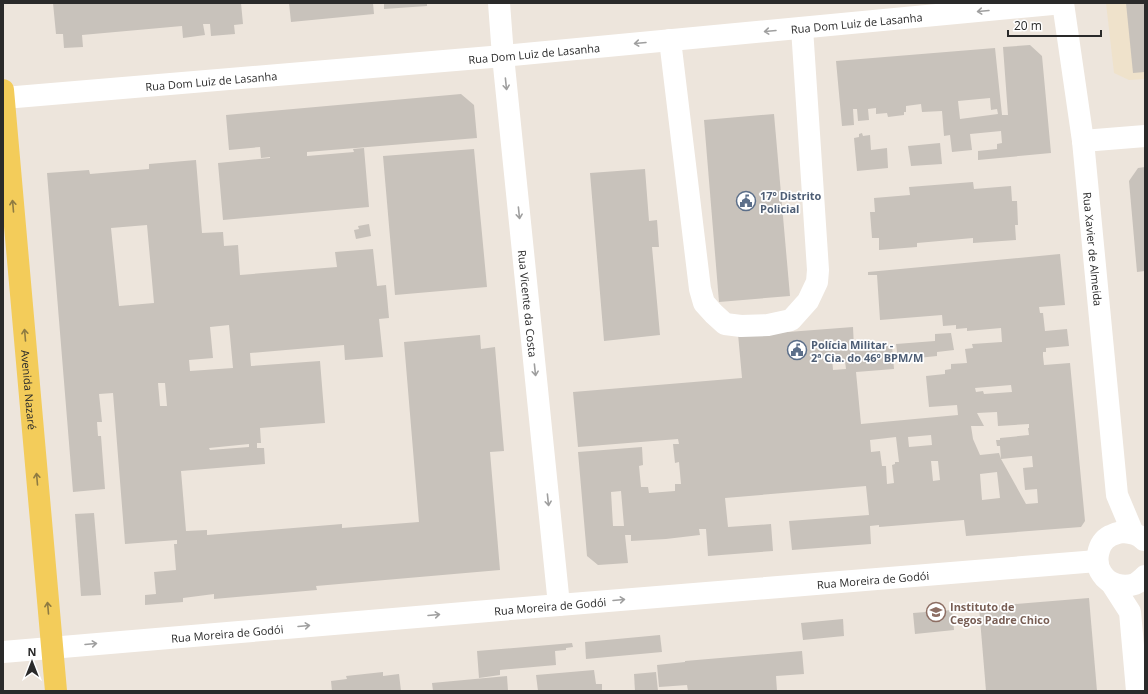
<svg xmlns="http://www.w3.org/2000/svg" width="1148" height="694" font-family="'Open Sans',sans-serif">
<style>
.education{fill:#efe2cb}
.building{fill:#c8c2bb;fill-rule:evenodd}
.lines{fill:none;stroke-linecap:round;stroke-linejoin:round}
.minor{stroke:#fff;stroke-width:22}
.major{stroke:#f3cc5a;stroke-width:22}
.oneway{stroke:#9f9f9f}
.oneway2{stroke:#8e7b42}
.labels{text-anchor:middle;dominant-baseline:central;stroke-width:3.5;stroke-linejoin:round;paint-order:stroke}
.street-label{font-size:11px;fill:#2a2a2a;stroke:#fff}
.service-label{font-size:11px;font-weight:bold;fill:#4e5e75;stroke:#fff;text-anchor:start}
.education-label{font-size:11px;font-weight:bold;fill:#785e54;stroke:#fff;text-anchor:start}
</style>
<rect width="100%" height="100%" fill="#ede5dc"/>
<polygon class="education" points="1106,3 1145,3 1145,79 1129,80 1114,73"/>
<g class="building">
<polygon points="53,3 241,3 243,24 234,25 235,34 211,36 210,24 203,24 205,35 183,38 182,26 82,35 83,47 64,48 63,34 56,34"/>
<polygon points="289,3 373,3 374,14 291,22"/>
<polygon points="384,3 427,3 427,6 384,9"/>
<polygon points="1126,3 1145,3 1145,72 1133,73"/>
<path d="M1030,45L1042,56L1051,153L978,160V151L997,149V144L1002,143L1001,131L970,134L972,150L952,152L950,135L944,136L942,111L922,112L921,104L906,106V112H904V115L888,117L887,113L876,114V108L868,109L869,120L858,121L857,109H853L854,125L842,126L836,61L995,48L1002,115H1008L1003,47ZM990,98L991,110L997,109L998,114L960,119L958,101Z"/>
<polygon points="461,94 474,105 477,138 307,152 307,156 354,152 353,149 364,148 369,207 223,220 218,163 270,158 270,157 261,158 260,147 229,150 226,115"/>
<polygon points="774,114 790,296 719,302 704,120"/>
<polygon points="862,133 863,136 870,135 871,150 887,148 888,168 857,171 854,138 859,137 859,134"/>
<polygon points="940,143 942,164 911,166 908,146"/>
<polygon points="474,149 487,287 395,295 383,156"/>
<path d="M196,160L202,233L223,232L224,246L238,245L240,275L337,267L335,252L373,249L377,286L386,285L389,318L379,319L383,357L345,360L344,345L250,353L251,366L320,361L325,423L260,428L261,443H257V448H264L265,464L181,471L186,531L207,530V535L342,524V528L419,522L404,342L480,335L481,349L495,347L504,451L490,452L500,570L316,586L317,590L214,599V594L183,598V602L145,605V595L156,594L154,572L176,570L174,544H177V540L125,544L113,393L99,394L102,422H97L98,436H101L105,489L73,492L47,173L89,170L90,174L149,169V164ZM147,225L154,303L119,306L111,228ZM229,325L233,368L190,371L189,360L213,358L210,327ZM158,383H165L167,406H160ZM249,444V447L210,450L209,448Z"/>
<polygon points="1145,167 1145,271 1137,272 1129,181 1138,168"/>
<polygon points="645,169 649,221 657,220 659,247 652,247 660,335 604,341 590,173"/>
<polygon points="973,182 974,189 1011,186 1012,201 1017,201 1018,225 1015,225 1016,240 973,243 973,238 917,243 917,247 879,250 879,238 872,238 870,212 875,212 874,198 910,195 909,187"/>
<polygon points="369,224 371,236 356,239 354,230 359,229 358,226"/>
<path d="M1060,254L1065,305L1039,307L1040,313H1043L1045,331L1067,329L1069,346L1046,348V352H1043V356L1044,365L1070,363L1085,521L1081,527L966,536L964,520L879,527V525L870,526L871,544L792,550L789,521L869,515L866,486L725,498L728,527L771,524L773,551L708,556L706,529H699L700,535L666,539L631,541V535H625L628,563L598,565L587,556L578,452L642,447L643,465L639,466L641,487H648L649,493L675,491V484H681L679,462L675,463L673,444H679L678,439L578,447L573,392L742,378L738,334L788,330V332L853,327L854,348L892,345L894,369L856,372L861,424L958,415L957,405L929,407L926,376L945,374V370L951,369V364L967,363L965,349L973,348L972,344L1002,342L1001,328L967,331V328L956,329V325L943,326L942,315L880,320L877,275H868V272ZM840,357V361H845L846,369L833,370L832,358ZM1011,385L1012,392L984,394L983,391L976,392L975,388ZM997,412L998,426L1029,424V428H1028L1029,435L1000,438V440H996L997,446H1000L1001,459L999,453L980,455L973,439L971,426H984L977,413ZM931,435L932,445L909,447L908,437ZM896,437L899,462H895V464L892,465L894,483L887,484L886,466H882L880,451L871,452L870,440ZM1032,456L1033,467L1023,468L1025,490L1037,489L1038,503L1026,504L1001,459ZM931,461H938L940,480L933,481ZM997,472L1000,498L982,500L980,474ZM621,491L624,526H613L611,492Z"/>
<polygon points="951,333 954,350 937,352 937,356 898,360 896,344 935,341 935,334"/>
<polygon points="94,513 101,595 81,596 75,514"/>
<polygon points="1089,598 1097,691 986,691 979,607"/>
<polygon points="952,610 954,630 915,634 913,613"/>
<polygon points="843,619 844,636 803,640 801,623"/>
<polygon points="660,635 662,652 586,659 585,642"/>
<polygon points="572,643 573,647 566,648 566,650 555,651 556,665 500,670 500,675 479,678 477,651"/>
<polygon points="802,651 804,674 776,676 777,691 688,691 687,685 659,687 657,665 685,662 685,661"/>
<polygon points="594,670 596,684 602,684 602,691 538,691 536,675"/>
<polygon points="383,672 383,676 399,674 401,691 332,691 331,681 347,679 346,676"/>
<polygon points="656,672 658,691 635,691 634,674"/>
<polygon points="507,676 508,691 433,691 432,683"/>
</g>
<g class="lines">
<g class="minor">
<path id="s1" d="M499,3L503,56L559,605"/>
<path id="s2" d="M1063,3L1083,141L1117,495L1133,533"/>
<polyline points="670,40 700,289 704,303 714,314 725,324 741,326 768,325 791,320 808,301 817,282 818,270 802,28"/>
<path id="s3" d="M4,98L503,56L1063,3"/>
<polyline points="1083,141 1145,136"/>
<path d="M1144,540C1138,534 1132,533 1124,532C1118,532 1115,534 1110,536C1097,543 1094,563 1102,574C1109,585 1124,588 1135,584C1139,582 1142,579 1145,576"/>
<polyline points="1112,584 1130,612 1137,691"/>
<path id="s4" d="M3,652L559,605L1097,561"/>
</g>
<path class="major" id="s5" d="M3,90L56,691"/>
</g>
<defs><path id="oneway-shaft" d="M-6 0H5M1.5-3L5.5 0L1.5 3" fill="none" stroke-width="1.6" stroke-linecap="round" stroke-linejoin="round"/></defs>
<g class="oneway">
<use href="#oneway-shaft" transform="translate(983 11) rotate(175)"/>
<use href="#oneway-shaft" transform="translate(770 31) rotate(175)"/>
<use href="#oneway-shaft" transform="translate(640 43) rotate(175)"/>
<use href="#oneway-shaft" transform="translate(506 84) rotate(84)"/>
<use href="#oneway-shaft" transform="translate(519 213) rotate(84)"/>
<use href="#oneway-shaft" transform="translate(535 370) rotate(84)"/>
<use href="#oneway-shaft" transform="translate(548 500) rotate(84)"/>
<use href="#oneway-shaft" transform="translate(619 600) rotate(-5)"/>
<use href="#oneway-shaft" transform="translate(434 615) rotate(-5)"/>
<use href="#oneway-shaft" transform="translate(304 626) rotate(-5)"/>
<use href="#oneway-shaft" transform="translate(91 644) rotate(-5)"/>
</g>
<g class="oneway2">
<use href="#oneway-shaft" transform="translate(13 206) rotate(-95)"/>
<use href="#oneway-shaft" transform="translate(25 335) rotate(-95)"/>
<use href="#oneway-shaft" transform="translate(37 479) rotate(-95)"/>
<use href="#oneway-shaft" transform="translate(48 608) rotate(-95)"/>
</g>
<defs>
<g id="civic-ring" transform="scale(1)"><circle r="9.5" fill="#fff" stroke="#5c6f8a" stroke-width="1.5"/><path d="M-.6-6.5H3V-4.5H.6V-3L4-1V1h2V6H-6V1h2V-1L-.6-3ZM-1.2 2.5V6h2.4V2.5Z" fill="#5c6f8a"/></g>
<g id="school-ring" transform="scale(1)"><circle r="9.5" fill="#fff" stroke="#8d6e63" stroke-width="1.5"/><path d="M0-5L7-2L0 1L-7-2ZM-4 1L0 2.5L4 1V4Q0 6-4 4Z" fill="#8d6e63"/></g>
</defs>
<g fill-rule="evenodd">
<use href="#civic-ring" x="746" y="201"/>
<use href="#civic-ring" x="797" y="350"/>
<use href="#school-ring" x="936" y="612"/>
</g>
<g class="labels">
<g class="street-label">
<text stroke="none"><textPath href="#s3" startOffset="856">Rua Dom Luiz de Lasanha</textPath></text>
<text stroke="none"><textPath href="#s3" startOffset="532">Rua Dom Luiz de Lasanha</textPath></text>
<text stroke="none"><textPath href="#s3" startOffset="208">Rua Dom Luiz de Lasanha</textPath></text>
<text stroke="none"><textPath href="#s2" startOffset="248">Rua Xavier de Almeida</textPath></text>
<text stroke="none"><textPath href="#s1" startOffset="302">Rua Vicente da Costa</textPath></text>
<text stroke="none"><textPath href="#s5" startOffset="301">Avenida Nazaré</textPath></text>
<text stroke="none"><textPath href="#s4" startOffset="873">Rua Moreira de Godói</textPath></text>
<text stroke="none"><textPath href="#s4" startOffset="549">Rua Moreira de Godói</textPath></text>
<text stroke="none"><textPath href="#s4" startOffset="225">Rua Moreira de Godói</textPath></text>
</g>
<g class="service-label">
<text x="760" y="195">17º Distrito<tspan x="760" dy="13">Policial</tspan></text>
<text x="811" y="344">Polícia Militar -<tspan x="811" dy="13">2ª Cia. do 46º BPM/M</tspan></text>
</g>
<g class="education-label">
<text x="950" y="606">Instituto de<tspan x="950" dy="13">Cegos Padre Chico</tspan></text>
</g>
</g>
<rect width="1148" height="694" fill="none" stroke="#2a2a2a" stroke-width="8"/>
<g transform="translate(32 662)" stroke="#ffffff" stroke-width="3" paint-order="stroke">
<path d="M0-3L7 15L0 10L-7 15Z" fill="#2a2a2a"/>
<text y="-6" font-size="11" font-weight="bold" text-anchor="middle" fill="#2a2a2a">N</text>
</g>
<path d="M1008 30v6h93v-6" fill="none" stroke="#2a2a2a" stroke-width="2"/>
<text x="1014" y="30" font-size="12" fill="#2a2a2a" stroke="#ffffff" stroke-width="3" paint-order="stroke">20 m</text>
</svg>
